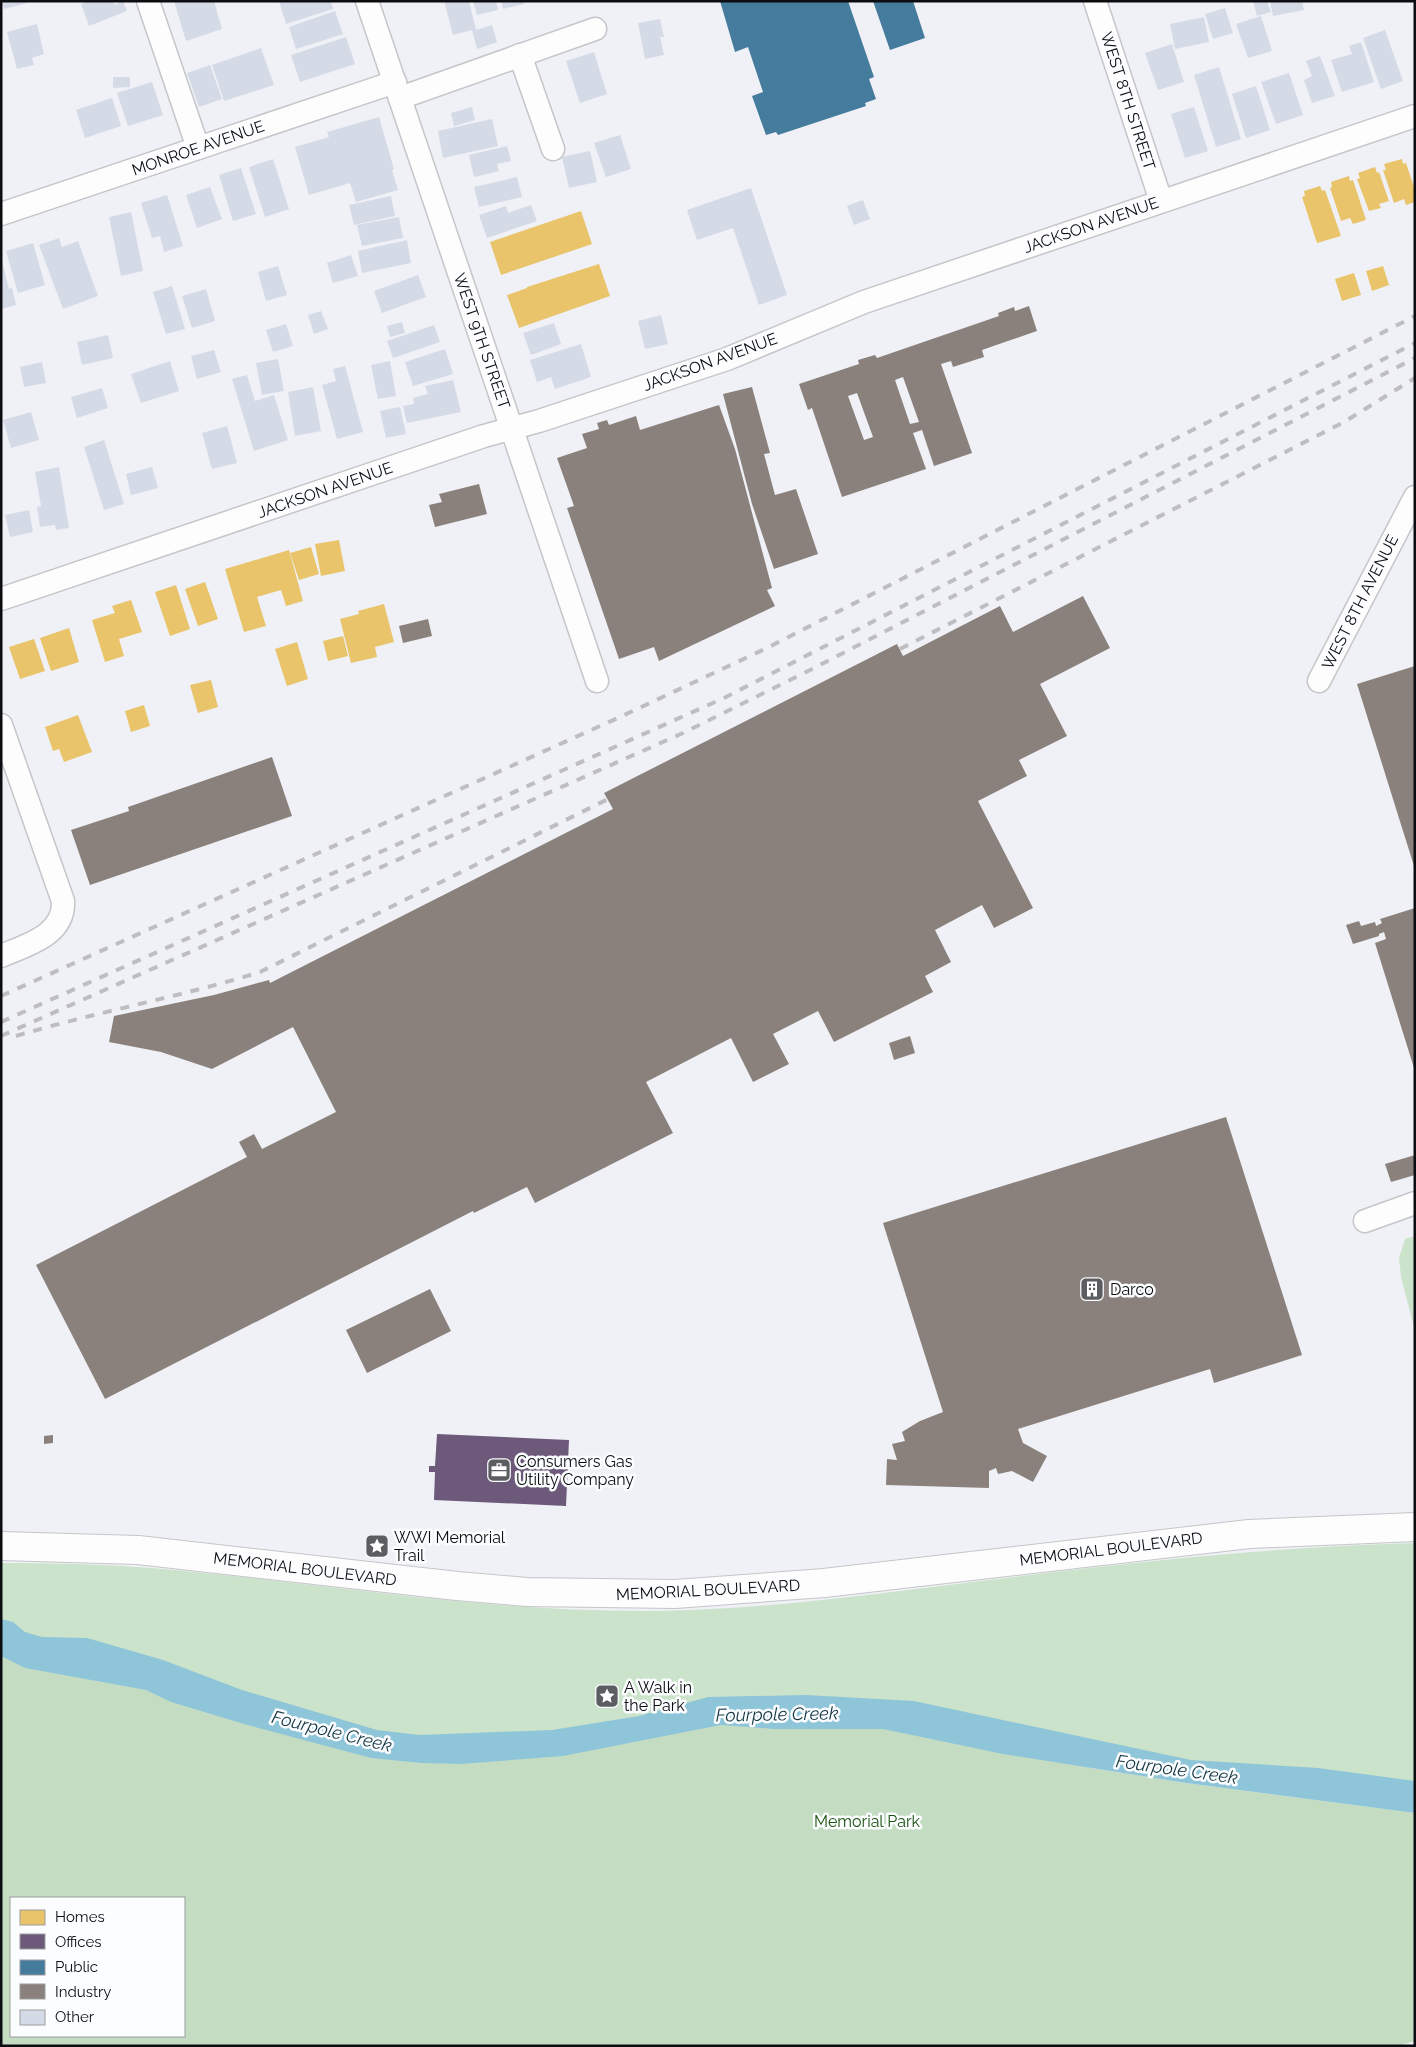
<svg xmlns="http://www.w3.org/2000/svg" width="1416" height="2047" font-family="Raleway,sans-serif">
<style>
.green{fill:#cbe3ca;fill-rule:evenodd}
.forest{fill:#c3dcc2;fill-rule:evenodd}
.water{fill:#8fc5d9}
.homes{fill:#e9c46a}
.offices{fill:#6d597a}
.public{fill:#457b9d}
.industry{fill:#8a817c;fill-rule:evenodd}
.building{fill:#d5dae7}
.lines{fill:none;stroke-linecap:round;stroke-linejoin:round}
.street-casing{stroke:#c4c6c9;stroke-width:25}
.secondary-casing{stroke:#c4c6c9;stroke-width:30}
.street{stroke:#fdfdfe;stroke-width:22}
.secondary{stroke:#fdfdfe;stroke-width:28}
.rail{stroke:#bebec0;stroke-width:4;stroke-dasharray:9 9;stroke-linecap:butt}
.labels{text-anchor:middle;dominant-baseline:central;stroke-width:5;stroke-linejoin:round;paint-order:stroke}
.street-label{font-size:16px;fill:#0c0d10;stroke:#fcfdff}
.poi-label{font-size:16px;fill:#0c0d10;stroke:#fcfdff;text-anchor:start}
.park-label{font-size:16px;fill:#1a5310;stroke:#fcfdff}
.water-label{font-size:18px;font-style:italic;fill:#143843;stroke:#fcfdff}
</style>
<rect width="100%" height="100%" fill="#eff1f6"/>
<g class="green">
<polygon points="1415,1236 1415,1331 1401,1277 1399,1258 1405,1239"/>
<path d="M1415,1543V1807L1087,1765L1381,2046H1V1563C51,1563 101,1564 151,1568C317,1582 481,1612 648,1611C762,1610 876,1594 989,1580C1132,1562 1271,1547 1415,1543ZM11,1898H184V2036H11Z"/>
</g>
<path class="forest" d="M1,1656L25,1668L146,1690L171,1702L244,1724L371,1758L421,1763L462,1764L563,1756L722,1725L774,1729H883L1003,1754L1186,1783L1415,1813V2041L1398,2046H1ZM11,1898H184V2036H11Z"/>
<polygon class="water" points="1,1619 13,1622 25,1632 42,1637 87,1638 163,1660 242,1690 377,1730 419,1735 552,1730 639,1716 708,1697 806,1695 914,1701 1191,1760 1318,1768 1415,1781 1415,1813 1186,1783 1003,1754 883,1729 774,1729 721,1725 563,1756 462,1764 421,1763 371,1758 244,1724 171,1702 146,1690 25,1668 1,1656"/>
<g class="homes">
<polygon points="1402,159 1403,164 1406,163 1415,190 1415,202 1406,205 1404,199 1394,203 1383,170 1386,170 1384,164"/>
<polygon points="1375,167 1377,173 1379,172 1389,201 1379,204 1381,208 1369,211 1357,179 1360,178 1358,173"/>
<polygon points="1349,176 1350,181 1353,180 1366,220 1353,224 1350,218 1341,221 1330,188 1332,187 1331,182"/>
<polygon points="1320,186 1322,191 1325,190 1341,236 1317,243 1302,197 1305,196 1304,191"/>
<polygon points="581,211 592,244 501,275 490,242"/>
<polygon points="599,264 610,296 519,328 507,295 527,288 527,287"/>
<polygon points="1383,266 1389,285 1372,291 1366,271"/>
<polygon points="1354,273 1361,295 1342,301 1335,279"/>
<polygon points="339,540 345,571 321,576 315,544"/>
<polygon points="311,547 319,574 299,580 290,553"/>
<polygon points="289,550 303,601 286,606 281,590 257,597 266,626 244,632 225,569"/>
<polygon points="205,582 218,619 198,626 185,589"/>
<polygon points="176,585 190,629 170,636 155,592"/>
<polygon points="131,600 142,632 119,639 124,656 105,662 92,620 115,613 112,606"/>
<polygon points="384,604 394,642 375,647 377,657 351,663 340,619 359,614 358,611"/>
<polygon points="69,628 79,662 51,671 40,638"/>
<polygon points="343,636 348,656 328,661 323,641"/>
<polygon points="34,639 45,671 20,679 9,647"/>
<polygon points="297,642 308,679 287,686 275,649"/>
<polygon points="211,680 218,707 198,713 190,685"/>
<polygon points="144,705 150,726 131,732 125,711"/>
<polygon points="78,715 92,752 64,762 59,749 53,751 45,727"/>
</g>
<polygon class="offices" points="437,1434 569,1440 566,1506 434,1500 435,1472 429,1472 429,1466 435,1466"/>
<g class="public">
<polygon points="720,1 848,1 874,77 869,79 876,99 865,103 866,106 778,135 776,132 766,135 752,96 763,92 748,47 735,52"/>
<polygon points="873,1 913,1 925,38 890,50"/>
</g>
<g class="industry">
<path d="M1029,306L1037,331L982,350L984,357L953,367L951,361L941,364L972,453L934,466L922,430L913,433L926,469L842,497L812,408L808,410L799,384L859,364L858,360L875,355L877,358L999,316L998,313L1014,307L1015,311ZM903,377L919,422L910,424L895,380ZM857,393L873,437L864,440L848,396Z"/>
<polygon points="752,387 770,453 764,454 775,495 796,489 818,554 774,569 752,504 723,394"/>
<polygon points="719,405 735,449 772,588 767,590 775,606 659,661 654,647 619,659 567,508 574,506 557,458 587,448 582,434 599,429 597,423 607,420 609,425 636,416 640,430"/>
<polygon points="479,484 487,514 435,527 429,505 442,502 439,494"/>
<polygon points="1083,596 1110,648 1040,684 1067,736 1019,760 1027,776 978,801 1033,908 994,928 982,905 935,930 951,962 925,976 933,992 834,1042 818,1011 773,1034 789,1064 753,1082 731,1038 646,1082 673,1133 535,1203 527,1187 474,1213 473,1211 105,1399 36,1265 247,1157 239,1142 254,1134 262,1149 336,1112 293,1027 212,1069 161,1052 109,1042 114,1016 214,995 269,980 270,983 613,809 604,793 897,644 903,656 1000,606 1013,632"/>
<polygon points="428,619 432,636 403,643 399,626"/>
<polygon points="1415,666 1415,865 1414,866 1357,684"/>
<polygon points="272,757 292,816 90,885 71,830 129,811 128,807"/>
<polygon points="1415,908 1415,1067 1414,1068 1375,943 1386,939 1384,932 1379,934 1379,936 1353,944 1346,925 1359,921 1361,926 1375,922 1376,926 1382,923 1380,919"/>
<polygon points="910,1036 915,1053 894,1060 889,1043"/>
<polygon points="1226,1117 1302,1355 1214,1383 1210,1369 1018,1429 1023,1443 1047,1456 1033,1482 1012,1471 998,1474 996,1468 989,1471 989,1488 886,1485 887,1459 897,1460 892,1444 905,1441 902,1432 920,1421 943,1412 883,1223"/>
<polygon points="1415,1155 1415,1175 1391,1182 1385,1164"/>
<polygon points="430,1289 451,1331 367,1373 346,1330"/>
<polygon points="53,1435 53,1443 44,1444 44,1436"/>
</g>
<g class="building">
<polygon points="2,1 27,1 27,3 4,9"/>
<polygon points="88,1 113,1 115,5 123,1 127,11 89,26 81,4"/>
<polygon points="174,1 214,1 222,29 186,41"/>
<polygon points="279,1 331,1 333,9 286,24"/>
<polygon points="444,1 469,1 476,30 492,25 497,42 477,49 472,30 453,35"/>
<polygon points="473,1 496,1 498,10 477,15"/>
<polygon points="501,1 523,1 524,4 503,9"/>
<polygon points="1253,1 1267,1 1271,12 1257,16"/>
<polygon points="1270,1 1302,1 1304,10 1273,16"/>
<polygon points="1225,8 1233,33 1213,39 1205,14"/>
<polygon points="335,11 343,34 296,49 289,27"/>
<polygon points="1261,16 1272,51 1248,58 1236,24"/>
<polygon points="1204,17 1209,42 1175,49 1170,24"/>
<polygon points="660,19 664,37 660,37 664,55 645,59 638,23"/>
<polygon points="37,24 44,54 32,58 34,65 17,69 7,32"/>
<polygon points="1385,30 1403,81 1381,89 1363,38"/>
<polygon points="346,37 355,64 300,82 291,55"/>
<polygon points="1361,42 1374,82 1342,92 1331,60 1352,54 1349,46"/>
<polygon points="1172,44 1184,82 1158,90 1145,53"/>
<polygon points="261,48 274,85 224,101 212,65"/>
<polygon points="594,52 607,94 580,103 566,61"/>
<polygon points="1320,56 1335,96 1312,103 1304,80 1312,76 1306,61"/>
<polygon points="210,65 222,99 199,107 187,73"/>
<polygon points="1219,67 1241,139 1216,147 1194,75"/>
<polygon points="1289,73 1303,115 1276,124 1261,82"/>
<polygon points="113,77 130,77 130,87 113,88"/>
<polygon points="152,82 163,115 128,126 117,93"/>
<polygon points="1256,86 1270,130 1246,138 1232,94"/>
<polygon points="112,98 121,126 85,138 76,110"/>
<polygon points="472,107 475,120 454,126 451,113"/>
<polygon points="1194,107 1208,151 1185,158 1171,114"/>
<polygon points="379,117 394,169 392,170 398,190 356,202 350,183 309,195 295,147 329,137 327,132"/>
<polygon points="492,119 498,146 443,158 438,131"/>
<polygon points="620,135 631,169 606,177 594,143"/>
<polygon points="507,146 511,161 497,164 499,171 474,177 469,155"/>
<polygon points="590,151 597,182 569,188 562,157"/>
<polygon points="273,159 289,209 265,217 249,167"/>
<polygon points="241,168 256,214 233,221 219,175"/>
<polygon points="517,177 522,197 479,207 474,187"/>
<polygon points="210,187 222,219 197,228 186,195"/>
<polygon points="751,188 787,295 759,305 733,228 697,240 687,210"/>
<polygon points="167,195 183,246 164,252 160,236 152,238 141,203"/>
<polygon points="391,196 395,216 354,225 349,205"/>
<polygon points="863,200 870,219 854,225 847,206"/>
<polygon points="531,205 537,221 487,238 479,215 506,206 508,213"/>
<polygon points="131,212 143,271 121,276 109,217"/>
<polygon points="399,217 403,238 362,246 357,225"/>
<polygon points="59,238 62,247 78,241 98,296 63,309 39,245"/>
<polygon points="407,240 411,263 362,273 358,251"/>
<polygon points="33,243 45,285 18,293 6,251"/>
<polygon points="351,255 358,276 333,283 327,263"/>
<polygon points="2,261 9,289 12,288 16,305 1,309"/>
<polygon points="278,266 287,295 266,301 258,272"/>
<polygon points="418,275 426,297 382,313 374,291"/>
<polygon points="172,286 185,329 166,334 153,292"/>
<polygon points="206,289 215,321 192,328 182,296"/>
<polygon points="321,311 328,329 314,334 308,315"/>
<polygon points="661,315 668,344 645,349 638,321"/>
<polygon points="402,322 405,333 390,337 387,326"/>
<polygon points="554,323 561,344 531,355 523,333"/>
<polygon points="286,324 293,346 273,352 266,330"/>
<polygon points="434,325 440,342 393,358 387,341"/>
<polygon points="108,335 113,358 82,365 77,342"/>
<polygon points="581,344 591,377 555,389 551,377 537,382 530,360"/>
<polygon points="445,349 453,374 413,386 405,362"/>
<polygon points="214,350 221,372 197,379 191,356"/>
<polygon points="278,359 284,391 262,395 256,363"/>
<polygon points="170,361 179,391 141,403 131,374"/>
<polygon points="390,361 396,396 378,399 371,365"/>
<polygon points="42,362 46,383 24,387 20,367"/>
<polygon points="345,366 363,432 337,439 322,385 336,381 333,369"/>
<polygon points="247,375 255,401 274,395 288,440 254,451 232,379"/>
<polygon points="453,380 461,412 407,423 403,406 414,404 413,398 428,394 425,386"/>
<polygon points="313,387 321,431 295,436 288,392"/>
<polygon points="102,388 108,408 77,418 71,397"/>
<polygon points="400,407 406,434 386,438 380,411"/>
<polygon points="31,412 39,440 11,448 3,420"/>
<polygon points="227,426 237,463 212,469 202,433"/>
<polygon points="104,440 124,504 104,510 84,447"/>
<polygon points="59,467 69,528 56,530 55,525 40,527 37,507 41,506 35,472"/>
<polygon points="152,467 158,488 131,495 126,474"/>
<polygon points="29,510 33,532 10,537 5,515"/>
</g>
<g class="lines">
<g class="street-casing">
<g id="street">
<polyline points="148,1 198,148"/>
<polyline points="367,1 597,681"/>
<polyline points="1095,1 1161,201"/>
<polyline points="520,55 553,149"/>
<polyline points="400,98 595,29"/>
<polyline points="1,214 395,82"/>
<polyline points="1,599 484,436 539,421 727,359 864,302 1415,116"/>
<polyline points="1319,681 1415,497"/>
<path d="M1,725L63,901C65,935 27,945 1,956"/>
<polyline points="1365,1221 1415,1203"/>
</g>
</g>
<g class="secondary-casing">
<polyline id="secondary" points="1,1546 138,1550 457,1586 527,1592 675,1594 824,1583 1249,1534 1415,1527"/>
</g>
<use href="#street" class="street"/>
<use href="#secondary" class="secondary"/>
<g class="rail">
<polyline points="900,649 1344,422 1415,378"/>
<polyline points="1,996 620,717 767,648 1415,316"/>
<polyline points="1,1022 724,698 1415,343"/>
<polyline points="1,1036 683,733 816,667 1415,358"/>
<path d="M16,1036C96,1012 180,997 260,972L608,799"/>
</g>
</g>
<defs>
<g id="building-square" transform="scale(1.25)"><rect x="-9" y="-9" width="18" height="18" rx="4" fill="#5b5d60" stroke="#fcfdff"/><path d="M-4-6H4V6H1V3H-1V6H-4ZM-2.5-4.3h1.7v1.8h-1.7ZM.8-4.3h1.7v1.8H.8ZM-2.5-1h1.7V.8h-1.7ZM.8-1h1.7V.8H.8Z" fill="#fff"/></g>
<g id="office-square" transform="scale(1.25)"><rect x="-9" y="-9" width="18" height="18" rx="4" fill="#5b5d60" stroke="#fcfdff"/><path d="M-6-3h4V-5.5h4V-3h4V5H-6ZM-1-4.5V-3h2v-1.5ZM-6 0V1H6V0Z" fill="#fff"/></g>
<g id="sight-square" transform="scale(1.25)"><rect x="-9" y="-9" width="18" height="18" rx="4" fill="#5b5d60" stroke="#fcfdff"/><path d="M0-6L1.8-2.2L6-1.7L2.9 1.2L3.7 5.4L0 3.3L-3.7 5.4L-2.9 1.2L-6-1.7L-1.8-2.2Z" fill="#fff"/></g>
</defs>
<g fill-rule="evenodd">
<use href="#building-square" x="1092" y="1289"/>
<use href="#office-square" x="499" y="1470"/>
<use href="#sight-square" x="377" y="1546"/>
<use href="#sight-square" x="607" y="1696"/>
</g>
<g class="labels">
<g class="street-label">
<text transform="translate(1128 101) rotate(72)">WEST 8TH STREET</text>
<text transform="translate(198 148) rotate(-19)">MONROE AVENUE</text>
<text transform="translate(1091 225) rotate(-19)">JACKSON AVENUE</text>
<text transform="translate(482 341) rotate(71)">WEST 9TH STREET</text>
<text transform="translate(710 362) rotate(-20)">JACKSON AVENUE</text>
<text transform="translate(325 490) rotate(-19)">JACKSON AVENUE</text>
<text transform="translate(1360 602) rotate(-63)">WEST 8TH AVENUE</text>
<text transform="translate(1111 1549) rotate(-7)">MEMORIAL BOULEVARD</text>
<text transform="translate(305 1569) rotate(7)">MEMORIAL BOULEVARD</text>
<text transform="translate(708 1590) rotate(-3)">MEMORIAL BOULEVARD</text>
</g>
<g class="poi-label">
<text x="1110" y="1289">Darco</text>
<text x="516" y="1461">Consumers Gas<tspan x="516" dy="18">Utility Company</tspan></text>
<text x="394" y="1537">WWI Memorial<tspan x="394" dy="18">Trail</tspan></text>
<text x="624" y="1687">A Walk in<tspan x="624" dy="18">the Park</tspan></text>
</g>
<g class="park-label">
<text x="867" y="1821">Memorial Park</text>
</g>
<g class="water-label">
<text transform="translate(777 1714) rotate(-1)">Fourpole Creek</text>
<text transform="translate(332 1731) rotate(14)">Fourpole Creek</text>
<text transform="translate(1177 1769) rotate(8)">Fourpole Creek</text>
</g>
</g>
<rect width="1416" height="2047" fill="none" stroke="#0c0d10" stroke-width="5"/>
<rect x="10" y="1897" width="175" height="140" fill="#fcfdff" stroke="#9c9d9f"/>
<rect x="20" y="1910" width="25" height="15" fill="#e9c46a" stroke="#9c9d9f"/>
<text x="55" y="1922" font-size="15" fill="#0c0d10">Homes</text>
<rect x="20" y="1934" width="25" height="15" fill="#6d597a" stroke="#9c9d9f"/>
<text x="55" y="1947" font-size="15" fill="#0c0d10">Offices</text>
<rect x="20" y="1960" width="25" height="15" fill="#457b9d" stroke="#9c9d9f"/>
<text x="55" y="1972" font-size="15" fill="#0c0d10">Public</text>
<rect x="20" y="1984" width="25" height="15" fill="#8a817c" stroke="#9c9d9f"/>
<text x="55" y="1997" font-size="15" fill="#0c0d10">Industry</text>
<rect x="20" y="2010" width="25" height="15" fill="#d5dae7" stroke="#9c9d9f"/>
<text x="55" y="2022" font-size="15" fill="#0c0d10">Other</text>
</svg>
